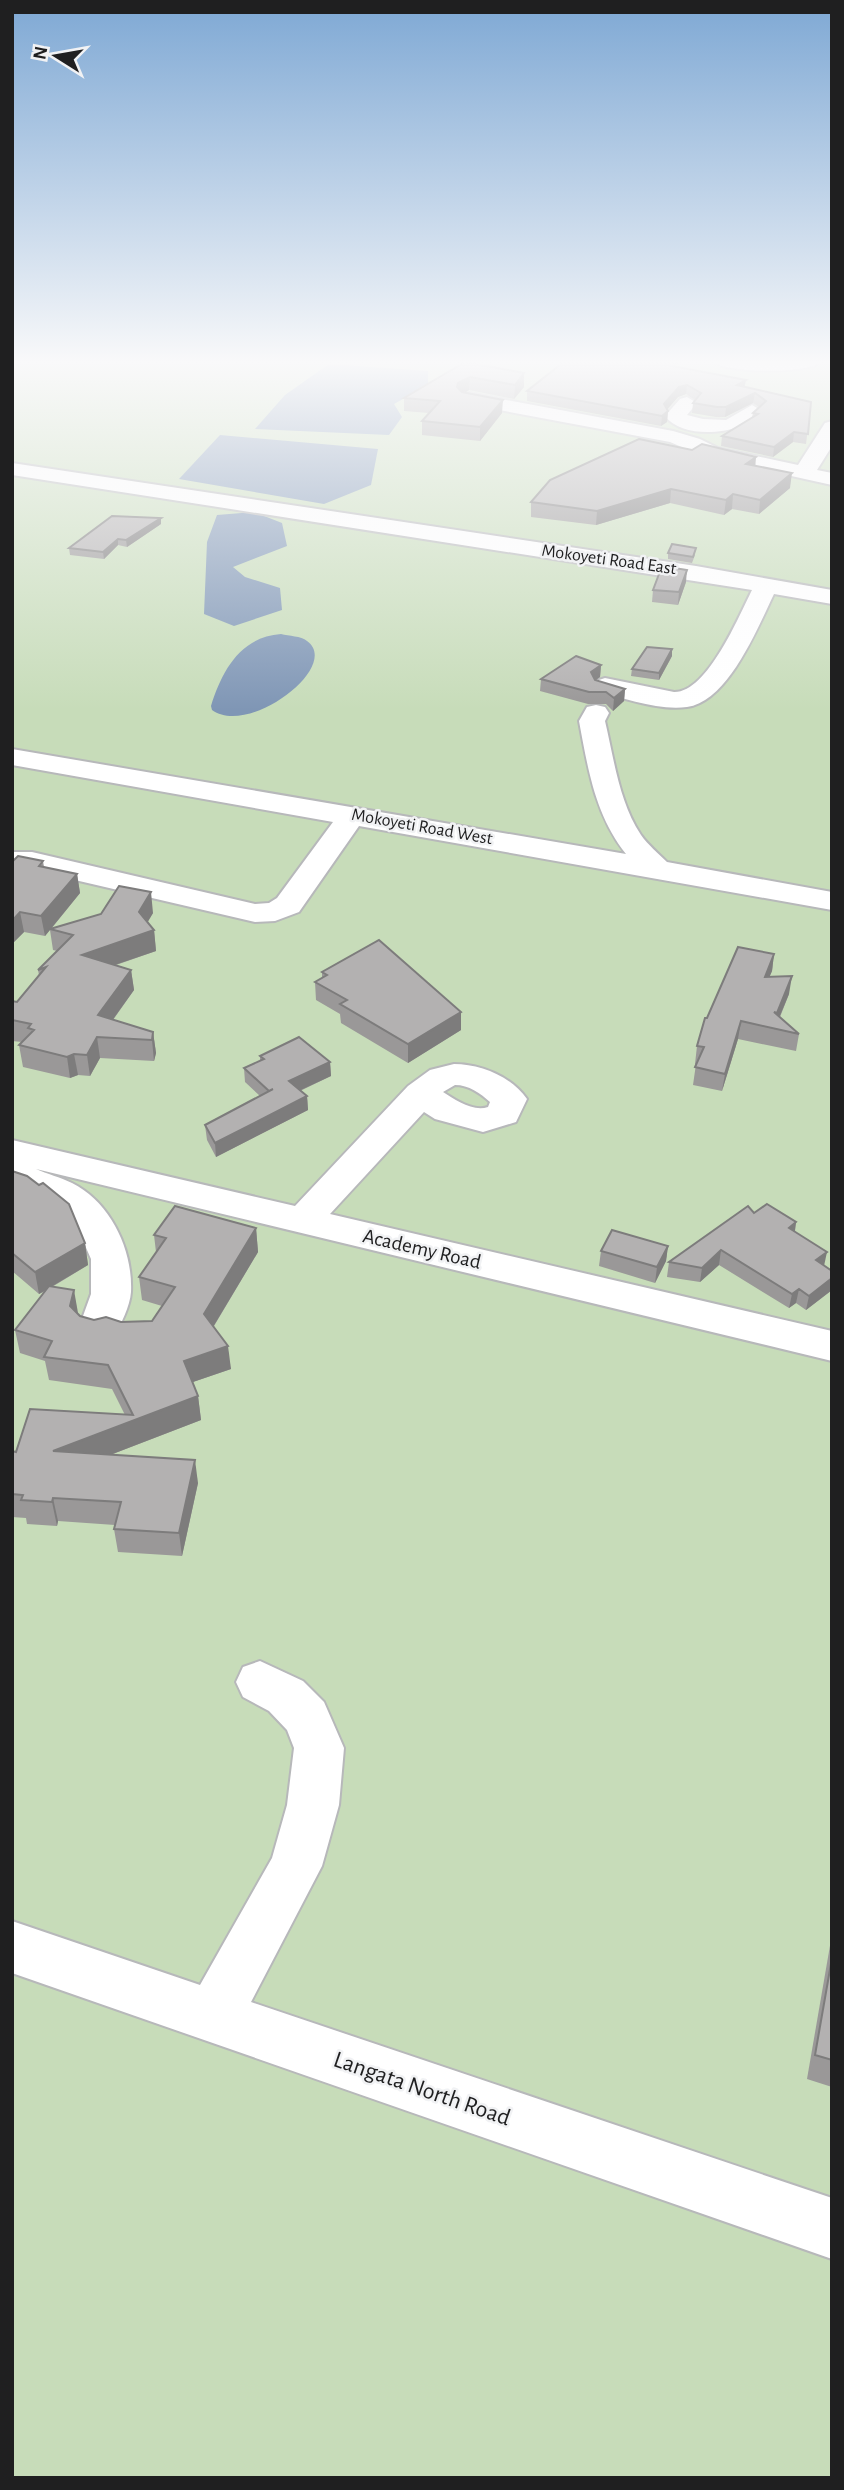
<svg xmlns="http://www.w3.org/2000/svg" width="844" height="2490" font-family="'Alegreya Sans',sans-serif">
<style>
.green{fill:#c7dcb9}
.water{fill:#7f96b5}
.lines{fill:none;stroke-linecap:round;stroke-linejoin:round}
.minor-casing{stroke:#b7b8ba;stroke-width:4}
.minor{fill:#fff;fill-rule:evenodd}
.wall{fill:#9a9898}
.shaded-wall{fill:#7d7c7c}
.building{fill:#b3b1b1;stroke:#7d7c7c;stroke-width:2}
.labels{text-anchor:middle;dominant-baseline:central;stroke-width:5;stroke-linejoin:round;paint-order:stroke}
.far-street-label{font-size:18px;fill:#1f1f20;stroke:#f1f2f4}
.street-label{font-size:21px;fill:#1f1f20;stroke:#f1f2f4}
.near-street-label{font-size:24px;fill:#1f1f20;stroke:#f1f2f4}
</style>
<rect width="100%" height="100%" fill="#f1f2f4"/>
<rect class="green" x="12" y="361" width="820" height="2117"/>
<g class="water">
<polygon points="329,364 428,371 428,385 394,404 402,417 389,435 255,429 285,395"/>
<polygon points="220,435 378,449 371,485 324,504 179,479"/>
<polygon points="254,512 282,523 287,546 233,567 245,577 280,588 282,610 234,626 204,614 207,542 217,515"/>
<path d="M281,634C289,636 301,636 307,641C342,666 249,737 212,710L211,706C222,671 240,637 281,634Z"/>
</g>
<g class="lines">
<g class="minor-casing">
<g id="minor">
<path d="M713,361H822C811,374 725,374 713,361Z"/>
<polygon points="469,393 673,431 700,439 718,448 798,465 825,423 832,421 832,446 817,470 832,473 832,485 705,457 670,442 462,403 459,399"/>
<path d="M687,397L697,403L687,415L703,419L726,420L752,405L762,411C744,435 684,441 665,416L680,399Z"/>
<path d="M12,463L696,566L832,590V604L774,594C758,627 728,702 687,707C659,711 624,698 596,691L592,686L596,681L605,678L674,692C707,693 739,616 752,590L12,475Z"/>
<path d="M596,705L605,707L609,713L605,721C614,759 619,802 641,835C648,845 658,853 667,862L832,892V910L359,826L299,912L275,921L255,922L32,870H12V852H32L255,904L269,903L277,898L333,822L12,765V749L626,854C595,815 588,769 579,721L587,707Z"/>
<path d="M454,1064C480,1064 511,1076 527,1099L516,1122L483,1132L435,1119L424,1112L330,1214L832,1331V1361L36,1169C47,1174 60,1177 72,1183C110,1202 133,1249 131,1292C130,1306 121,1325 113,1337L99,1341L85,1337L79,1327L91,1294V1259L76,1225L47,1201L12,1188V1140L295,1206L408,1086L430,1070ZM455,1085C469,1085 480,1093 490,1102L488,1107C473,1112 455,1100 443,1092Z"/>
<polygon points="260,1661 303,1681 324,1702 344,1748 339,1805 322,1866 251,2002 832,2198 832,2259 12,1973 12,1921 200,1985 272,1858 287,1805 294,1748 287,1730 269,1711 243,1697 236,1682 243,1667"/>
</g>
</g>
<use href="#minor" class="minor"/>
</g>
<g class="wall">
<polygon points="465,362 524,387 514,399 469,390 465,393 502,413 480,441 422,435 422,421 429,413 404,411 404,398"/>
<polygon points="677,367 745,387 811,402 806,444 793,442 773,457 721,446 722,436 752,417 753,413 759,407 753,403 725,417 716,417 692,413 693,403 695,400 686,394 678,397 667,410 668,411 667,422 661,426 527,401 527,391"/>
<polygon points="755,466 790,488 759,514 732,509 724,515 670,503 596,525 531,517 531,502"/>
<polygon points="161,524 127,547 118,545 104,559 70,555 69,548"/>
<polygon points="668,553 695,555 692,563 668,559"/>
<polygon points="686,582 678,605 652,602 653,590"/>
<polygon points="672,649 672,656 659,680 631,676 632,669"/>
<polygon points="601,665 600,677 595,681 625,689 624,701 613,711 606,704 588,704 540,691 541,679"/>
<polygon points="43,861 44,867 77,874 80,893 51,929 153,913 147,922 154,930 156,951 116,965 131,970 134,990 113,1020 153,1032 156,1053 154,1061 100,1058 90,1076 78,1075 70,1078 23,1067 19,1045 22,1042 12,1041 12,1001 17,1002 39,975 38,970 57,951 53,950 50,930 45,936 24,932 12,944 12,862"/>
<polygon points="774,954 772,971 769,977 789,994 780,1017 799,1034 796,1051 738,1039 722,1091 693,1085 696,1064 695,1064 697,1046 707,1018"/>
<polygon points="322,972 461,1012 461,1030 408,1063 341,1023 340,1014 316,1000 315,982 322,978"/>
<polygon points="260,1056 330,1062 331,1076 300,1091 307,1096 308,1110 216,1157 207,1140 205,1125 260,1096 245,1082 244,1068 260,1061"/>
<polygon points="12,1171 85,1243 88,1265 52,1287 80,1316 94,1320 121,1322 152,1321 162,1306 142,1300 139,1277 156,1252 154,1235 256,1228 258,1252 214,1326 231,1369 193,1382 198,1396 201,1420 110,1455 198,1483 182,1556 118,1552 114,1529 115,1525 58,1521 57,1526 27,1524 26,1518 12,1517 12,1451 16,1452 125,1415 112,1389 49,1380 45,1361 20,1353 15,1330 46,1291 39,1294 12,1271"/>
<polygon points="754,1213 796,1222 795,1231 824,1266 832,1271 832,1290 806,1310 796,1303 789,1308 719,1265 700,1282 667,1277 669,1262"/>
<polygon points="668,1246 666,1261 655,1283 599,1266 601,1251"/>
<polygon points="832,1934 832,2087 807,2079"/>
</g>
<g class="shaded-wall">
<polygon points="524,373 524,387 514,399 515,385"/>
<polygon points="470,377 469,390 458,397 457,401 458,383"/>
<polygon points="746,380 744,390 737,385"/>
<polygon points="687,385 686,394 678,397 663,414 664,404 679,387"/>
<polygon points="755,393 753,403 725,417 726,407"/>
<polygon points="503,400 502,413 480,441 480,427"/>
<polygon points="668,411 667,422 661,426 662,416"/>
<polygon points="794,432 793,442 773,457 774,447"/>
<polygon points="756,457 755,471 746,464"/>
<polygon points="792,473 790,488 759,514 760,500"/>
<polygon points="671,489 670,503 596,525 597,511"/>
<polygon points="733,494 732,509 724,515 726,500"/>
<polygon points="161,518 161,524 127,547 126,540"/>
<polygon points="118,539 118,545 104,559 103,552"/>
<polygon points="687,570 686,582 678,605 679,592"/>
<polygon points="672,649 672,656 659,680 659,673"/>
<polygon points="601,665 600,677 590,684 591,672"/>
<polygon points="625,689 624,701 613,711 614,698"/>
<polygon points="77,874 80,893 45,936 41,916"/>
<polygon points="151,892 153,913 142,932 139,912"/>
<polygon points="20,912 24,932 12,944 12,921"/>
<polygon points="154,930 156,951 85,975 82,955"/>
<polygon points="774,954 772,971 762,995 765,977"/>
<polygon points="131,970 134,990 101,1036 98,1015"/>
<polygon points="792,976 789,994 774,1030 777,1013"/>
<polygon points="461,1012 461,1030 408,1063 408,1044"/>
<polygon points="741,1021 738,1039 722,1091 725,1074"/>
<polygon points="153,1032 156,1053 154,1061 152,1040"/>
<polygon points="97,1037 100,1058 90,1076 87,1055"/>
<polygon points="74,1054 78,1075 70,1078 67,1057"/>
<polygon points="330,1062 331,1076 290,1095 289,1081"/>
<polygon points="307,1096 308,1110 216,1157 215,1143"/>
<polygon points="796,1222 794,1237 789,1228"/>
<polygon points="256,1228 258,1252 207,1337 204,1314"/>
<polygon points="85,1243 88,1265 39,1294 35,1272"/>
<polygon points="668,1246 666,1261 655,1283 657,1267"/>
<polygon points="721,1250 719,1265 700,1282 702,1268"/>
<polygon points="827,1252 824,1266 816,1260"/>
<polygon points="832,1278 832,1290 806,1310 809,1296"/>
<polygon points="799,1289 796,1303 789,1308 792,1294"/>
<polygon points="74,1290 78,1313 75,1329 70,1306"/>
<polygon points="228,1346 231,1369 187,1384 184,1361"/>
<polygon points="198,1396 201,1420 58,1475 53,1451"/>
<polygon points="195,1460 198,1483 182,1556 179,1533"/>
<polygon points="53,1498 58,1521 57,1526 52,1502"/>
</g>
<g class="building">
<polygon points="565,361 673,361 678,362 672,366 746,380 737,385 811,402 808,434 794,432 774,447 722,436 758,414 753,413 766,401 755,393 726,407 717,407 693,403 701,393 687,385 679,387 664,404 668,411 662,416 527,391"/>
<polygon points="465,362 524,373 515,385 470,377 458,383 457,387 462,392 503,400 480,427 422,421 440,401 404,398"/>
<polygon points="639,439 692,450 702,444 756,457 746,464 792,473 760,500 733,494 726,500 671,489 597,511 531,502 550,480"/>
<polygon points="112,516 161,518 126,540 118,539 103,552 69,548"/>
<polygon points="672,544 696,548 693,557 668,553"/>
<polygon points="662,566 687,570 679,592 653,590"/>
<polygon points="647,647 672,649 659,673 632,669"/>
<polygon points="576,656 601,665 591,672 595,680 625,689 614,698 606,692 589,692 541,679"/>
<polygon points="18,856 43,861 39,866 77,874 41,916 20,912 12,921 12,862"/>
<polygon points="119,886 151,892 139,912 154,930 82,955 131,970 98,1015 153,1032 152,1040 97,1037 87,1055 74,1054 67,1057 19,1045 34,1030 28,1028 31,1024 12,1020 12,1001 17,1002 46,967 38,970 73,935 50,929 101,914"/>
<polygon points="379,940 461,1012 408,1044 340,1004 347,1000 315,982 327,975 322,972"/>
<polygon points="738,947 774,954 765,977 792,976 777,1013 774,1012 799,1034 741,1021 725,1074 695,1067 704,1047 697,1046 705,1018 707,1018"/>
<polygon points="299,1037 330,1062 289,1081 307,1096 215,1143 205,1125 273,1089 269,1091 244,1068 264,1059 260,1056"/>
<polygon points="12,1171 27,1176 39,1185 43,1183 69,1204 85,1243 35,1272 12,1253"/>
<polygon points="767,1204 796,1222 789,1228 827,1252 816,1260 832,1271 832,1278 809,1296 799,1289 792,1294 721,1250 702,1268 669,1262 748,1206 754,1213"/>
<polygon points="175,1206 256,1228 204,1314 228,1346 184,1361 198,1396 53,1451 195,1460 179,1533 114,1529 121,1502 53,1498 52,1502 21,1500 23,1495 12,1494 12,1451 16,1452 30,1409 133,1415 108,1365 44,1357 52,1341 15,1330 49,1286 74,1290 70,1306 80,1316 94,1320 106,1317 121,1322 152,1321 175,1287 139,1277 166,1238 154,1235"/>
<polygon points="612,1230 668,1246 657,1267 601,1251"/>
<polygon points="832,1958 832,2060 815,2055"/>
</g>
<linearGradient id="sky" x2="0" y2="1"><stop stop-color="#7ea8d4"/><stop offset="0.51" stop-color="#f9f9fa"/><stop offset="1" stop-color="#f9f9fa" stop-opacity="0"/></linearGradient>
<rect width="844" height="710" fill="url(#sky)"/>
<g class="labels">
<g class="far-street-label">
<text transform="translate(609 560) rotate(8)">Mokoyeti Road East</text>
<text transform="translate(422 827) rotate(10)">Mokoyeti Road West</text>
</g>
<g class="street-label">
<text transform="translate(422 1249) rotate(13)">Academy Road</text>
</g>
<g class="near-street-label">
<text transform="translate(422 2089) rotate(19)">Langata North Road</text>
</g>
</g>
<rect width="844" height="2490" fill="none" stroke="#1f1f20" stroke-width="28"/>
<g transform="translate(56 56) rotate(281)" stroke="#f1f2f4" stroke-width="5" paint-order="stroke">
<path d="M0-5L12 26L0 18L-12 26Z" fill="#1f1f20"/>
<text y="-10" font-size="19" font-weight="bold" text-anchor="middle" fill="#1f1f20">N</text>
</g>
</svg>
